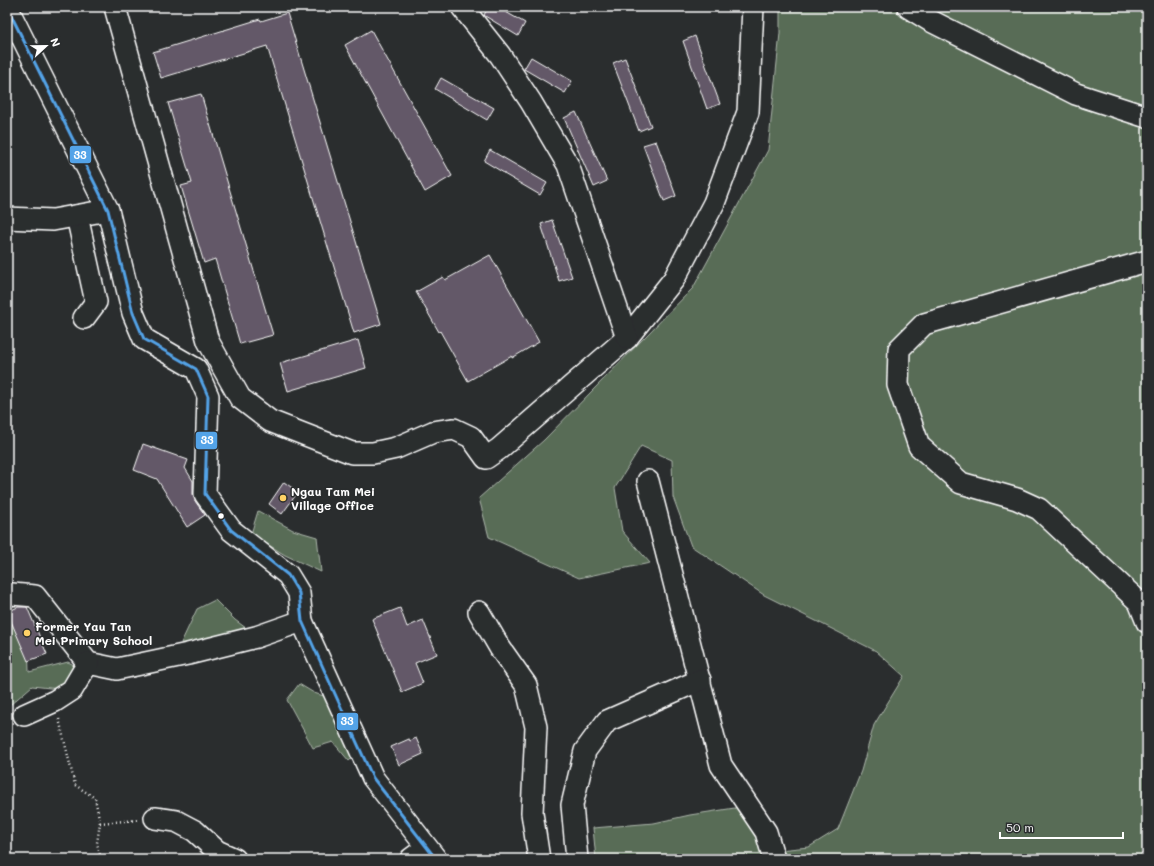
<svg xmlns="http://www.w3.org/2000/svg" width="1154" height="866" font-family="Mali,sans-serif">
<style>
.green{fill:#596c57;stroke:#acb6ab}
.building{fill:#645968;stroke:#fff}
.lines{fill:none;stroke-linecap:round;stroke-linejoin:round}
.minor-casing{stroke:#fff;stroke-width:24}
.path{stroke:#fff;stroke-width:2.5;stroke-dasharray:1 3;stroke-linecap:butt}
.minor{stroke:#2a2d2e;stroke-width:21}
.bus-1-casing{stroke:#2a2d2e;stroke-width:6}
.bus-1{stroke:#53a3e8;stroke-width:3}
.poi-dot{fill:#ffd166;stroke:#2a2d2e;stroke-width:1.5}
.bus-dot{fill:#fff;stroke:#2a2d2e;stroke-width:1.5}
.labels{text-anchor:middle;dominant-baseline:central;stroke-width:3;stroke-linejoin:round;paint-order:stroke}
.poi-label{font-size:12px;font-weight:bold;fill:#fff;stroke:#2a2d2e;text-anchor:start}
.line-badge{stroke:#2a2d2e;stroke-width:1.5}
.badge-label{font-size:11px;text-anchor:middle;font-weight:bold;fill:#fff}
</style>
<rect width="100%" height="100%" fill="#2a2d2e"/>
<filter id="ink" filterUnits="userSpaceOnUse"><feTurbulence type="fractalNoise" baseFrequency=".025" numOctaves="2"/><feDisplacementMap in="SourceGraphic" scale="8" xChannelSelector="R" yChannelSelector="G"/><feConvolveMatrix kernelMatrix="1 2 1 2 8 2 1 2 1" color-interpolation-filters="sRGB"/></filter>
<g filter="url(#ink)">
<g class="green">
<polygon points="780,7 1147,7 1147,859 596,859 593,828 654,823 690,815 741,807 779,850 809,847 838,829 861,771 874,725 904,676 876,651 764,595 691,546 673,497 672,460 641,446 615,488 622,531 650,563 579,578 489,537 479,498 544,440 693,288 768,150 780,33"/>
<polygon points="258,511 293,530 317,537 321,572 285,555 251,534"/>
<polygon points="215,600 235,620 250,631 241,646 181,643 197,609"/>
<polygon points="12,616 28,640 29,672 68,662 78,667 59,689 32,686 10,705 7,705 7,617"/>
<polygon points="299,684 314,693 327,697 365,746 349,761 333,742 313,748 287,700"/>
</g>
<g class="building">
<polygon points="488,7 497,7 525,23 518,36 485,16 484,15"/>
<polygon points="287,13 381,324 354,333 267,46 161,78 153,52 260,19 261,21"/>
<polygon points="371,30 452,176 425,192 345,45"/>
<polygon points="695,36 720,104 707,109 683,41"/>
<polygon points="531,57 572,81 565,93 524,69"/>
<polygon points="625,58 651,126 639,131 613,63"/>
<polygon points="441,78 494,108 487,120 435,89"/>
<polygon points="201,94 273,335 240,344 215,259 204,263 181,186 192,183 168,103"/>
<polygon points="576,112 607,181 594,187 564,118"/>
<polygon points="656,141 676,196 664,201 643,145"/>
<polygon points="490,150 547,183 540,195 504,174 504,173 484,161"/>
<polygon points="552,220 572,277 559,281 541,224"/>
<polygon points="490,255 539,342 512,358 512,356 468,381 440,331 439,332 416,292 443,277 445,280"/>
<polygon points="358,340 366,368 288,391 280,363"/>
<polygon points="143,444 188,460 185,468 193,481 193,494 195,501 205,515 187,527 157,479 134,470"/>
<polygon points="284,482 298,492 282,514 269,504"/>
<polygon points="18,607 27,607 47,654 28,661 7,612"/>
<polygon points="400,608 407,627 423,620 437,654 415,663 423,683 402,692 372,619"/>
<polygon points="416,738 423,754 399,765 391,747 409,739 410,741"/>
</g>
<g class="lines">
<g class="minor-casing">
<g id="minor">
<polyline points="7,7 108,210 133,313 144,339 196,369 208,396 205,494 231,530 288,575 299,593 302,621 373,778 436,859"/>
<polyline points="115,7 208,341 240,398 270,421 352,453 373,453 396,448 433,432 454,429 471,437 486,458 499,449 627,338 674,279 714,203 748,112 753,7"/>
<polyline points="462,7 500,55 531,102 568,165 627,338"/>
<polyline points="908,7 929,20 1076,94 1147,117"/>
<polyline points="77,216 96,302 84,318"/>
<polyline points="7,218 53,220 108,210"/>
<polyline points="1147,261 924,324 899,349 898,385 919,446 961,483 1017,499 1039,509 1139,602 1147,622"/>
<polyline points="648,481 721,765 766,832 774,859"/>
<polyline points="7,596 12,594 35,596 88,663 117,669 188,654 256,637 302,621"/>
<polyline points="479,612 500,648 526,685 536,727 532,813 539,859"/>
<polyline points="24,715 55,701 72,690 88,663"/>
<polyline points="155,818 176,821 195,831 217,851 235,859"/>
<polyline points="411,859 426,848"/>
<polyline points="577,859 572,805 585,751 607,721 700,680"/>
</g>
</g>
<g class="path">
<polyline points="59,719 75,785 95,798 100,823 97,843 101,859"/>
<polyline points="100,823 138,820"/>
</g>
<use href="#minor" class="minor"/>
<g class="bus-1-casing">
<polyline id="bus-1" points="7,7 108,210 133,313 144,339 196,369 208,396 205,494 231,530 288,575 299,593 302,621 373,778 436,859"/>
</g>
<use href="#bus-1" class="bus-1"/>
</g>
</g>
<g class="poi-dot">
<circle cx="283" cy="498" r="4"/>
<circle cx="27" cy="633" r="4"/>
</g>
<circle class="bus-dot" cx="221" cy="516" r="3.5"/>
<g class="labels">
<g class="poi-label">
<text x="291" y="491">Ngau Tam Mei<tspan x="291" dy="14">Village Office</tspan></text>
<text x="35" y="626">Former Yau Tan<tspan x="35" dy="14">Mei Primary School</tspan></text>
</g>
</g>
<g class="line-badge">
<rect x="69" y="145" width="23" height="19" rx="4" fill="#53a3e8"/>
<rect x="195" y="431" width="23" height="19" rx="4" fill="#53a3e8"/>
<rect x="336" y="712" width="23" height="19" rx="4" fill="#53a3e8"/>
</g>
<g class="badge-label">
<text x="80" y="159">33</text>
<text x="207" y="444">33</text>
<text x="347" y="725">33</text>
</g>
<rect width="1154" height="866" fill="none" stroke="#2a2d2e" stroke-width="24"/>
<rect x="12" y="12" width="1130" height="842" fill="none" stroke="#fff" stroke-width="1.5" filter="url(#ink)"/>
<g transform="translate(46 46) rotate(68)" stroke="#2a2d2e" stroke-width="3" paint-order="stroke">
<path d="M0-3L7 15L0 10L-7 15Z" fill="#ffffff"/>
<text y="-6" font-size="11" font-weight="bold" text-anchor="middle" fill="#ffffff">N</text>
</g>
<path d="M1000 832v6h123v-6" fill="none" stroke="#ffffff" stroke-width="2"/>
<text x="1006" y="832" font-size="12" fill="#ffffff" stroke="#2a2d2e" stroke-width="3" paint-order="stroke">50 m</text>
</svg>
